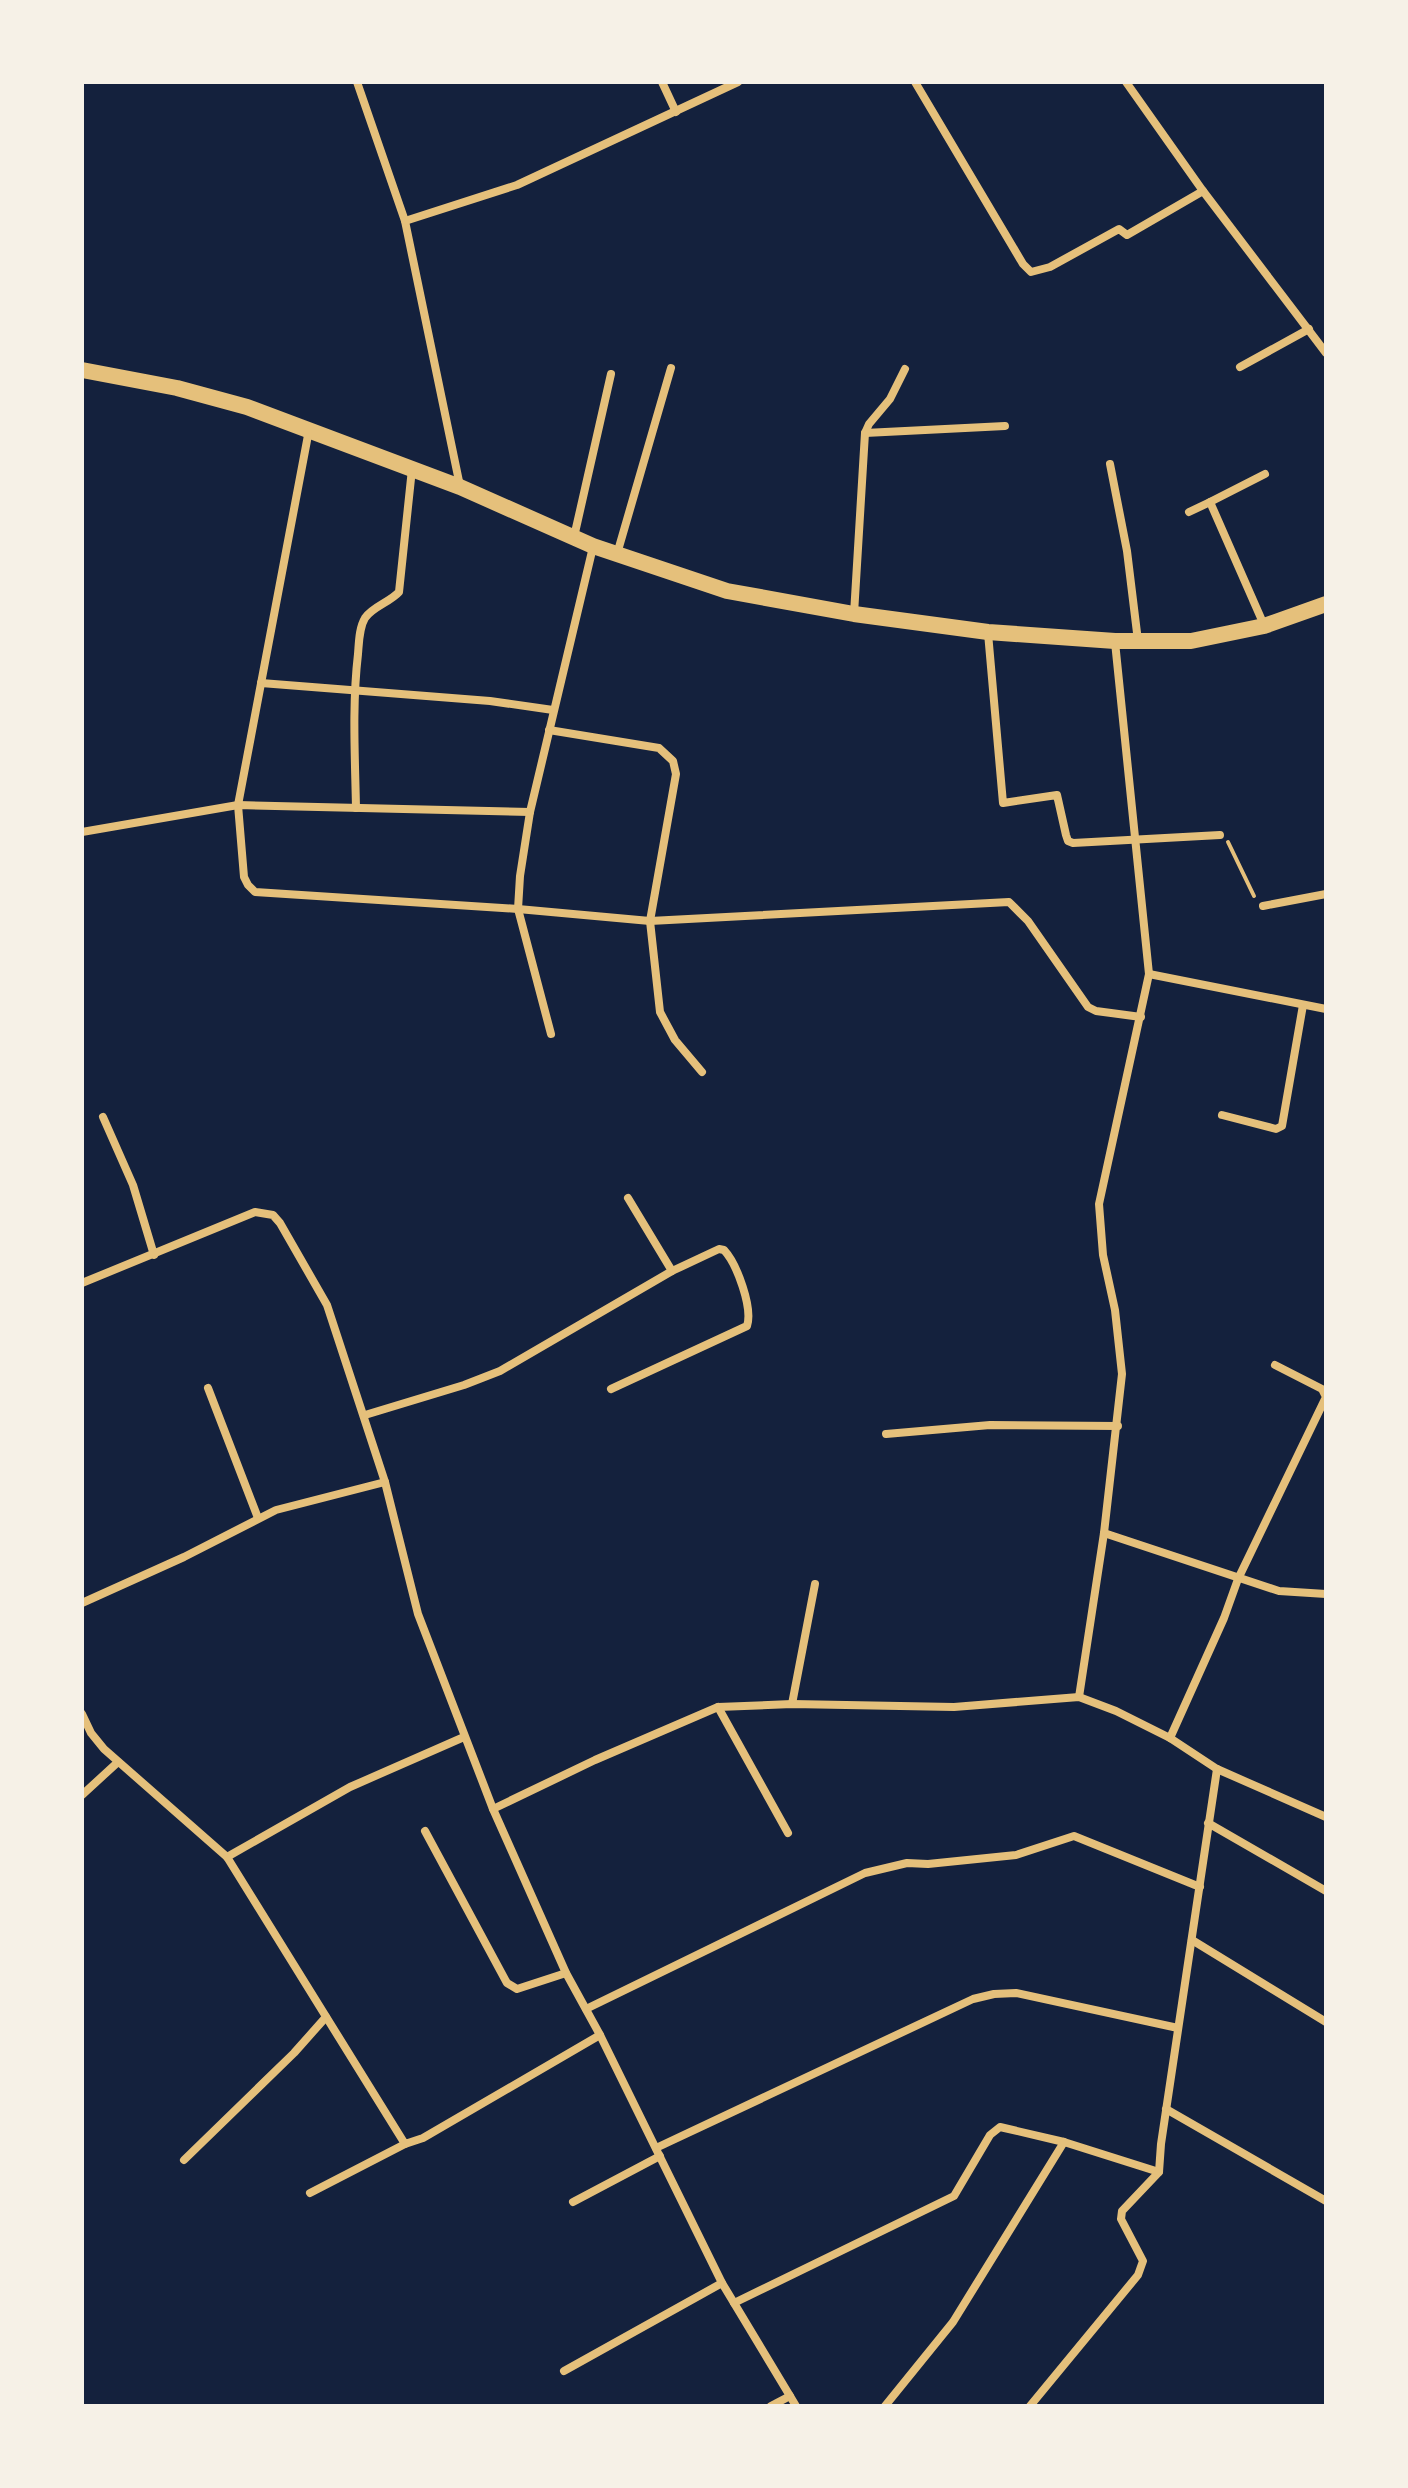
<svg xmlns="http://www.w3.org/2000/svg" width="1408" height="2488" font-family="Manrope,sans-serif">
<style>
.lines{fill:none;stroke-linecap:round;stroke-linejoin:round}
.path{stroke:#e5c07b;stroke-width:4}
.minor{stroke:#e5c07b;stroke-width:8}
.trunk{stroke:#e5c07b;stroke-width:16}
</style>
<rect width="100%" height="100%" fill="#14213d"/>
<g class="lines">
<polyline class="path" points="1228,842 1254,896"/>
<g class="minor">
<polyline points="357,82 405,221 460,486"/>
<polyline points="662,82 676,112"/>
<polyline points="915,82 1023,264 1031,272 1050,267 1119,229 1127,235 1203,191"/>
<polyline points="1126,82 1203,191 1326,353"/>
<polyline points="405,221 517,185 738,82"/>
<polyline points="1240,367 1309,329"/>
<polyline points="309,430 238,805 244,877 248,885 255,892 518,909 650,921 1009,902 1028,921 1088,1007 1096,1011 1141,1017"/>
<polyline points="865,433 1005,426"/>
<polyline points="1110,464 1127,551 1138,641"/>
<polyline points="1210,502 1265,474"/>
<polyline points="1189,512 1210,502 1264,625"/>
<polyline points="574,537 611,374"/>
<polyline points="617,554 671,368"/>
<polyline points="854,614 865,433 869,424 890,399 905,369"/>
<polyline points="988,633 1003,803 1057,795 1066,835 1068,841 1073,843 1220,835"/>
<polyline points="261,683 490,701 553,710"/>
<polyline points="549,730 659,748 673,761 676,774 650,921 660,1012 675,1040 702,1072"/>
<path d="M356,808C355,756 352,705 358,654C359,642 359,628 365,618C372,607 390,602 399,592L412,469"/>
<polyline points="82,832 238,805 530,812"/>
<polyline points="1263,906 1326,894"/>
<polyline points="1149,974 1326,1009"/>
<polyline points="551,1034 518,909 520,876 530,812 593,547"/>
<polyline points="1222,1115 1276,1129 1282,1126 1303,1005"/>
<polyline points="103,1117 133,1185 154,1255"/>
<polyline points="628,1198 672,1271"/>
<polyline points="82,1283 255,1212 273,1215 280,1223 327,1305 385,1482 418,1614 493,1809 566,1973 600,2035 722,2283 796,2406"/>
<polyline points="208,1388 258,1518"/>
<path d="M365,1415L464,1385L500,1371L672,1271L719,1249L724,1250C737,1264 753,1308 747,1326L611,1389"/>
<polyline points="886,1434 990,1425 1118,1426"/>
<polyline points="1104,1533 1279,1591 1326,1594"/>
<polyline points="82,1603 184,1557 276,1510 385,1482"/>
<polyline points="1079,1697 1104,1533 1122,1374 1115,1310 1103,1255 1099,1204 1149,974 1115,642"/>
<polyline points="792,1704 815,1584"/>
<polyline points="718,1707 788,1833"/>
<polyline points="82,1714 91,1733 104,1749 227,1857 405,2144 423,2138 600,2035"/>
<polyline points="1170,1738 1224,1618 1238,1579 1326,1397 1322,1389 1275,1365"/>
<polyline points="82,1795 118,1762"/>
<polyline points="493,1809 595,1760 718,1707 792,1704 954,1707 1079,1697 1116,1711 1170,1738 1217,1769 1326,1817"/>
<polyline points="1208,1823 1326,1891"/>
<polyline points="425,1831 507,1983 517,1989 566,1973"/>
<polyline points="227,1857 350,1787 464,1737"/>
<polyline points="1192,1940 1326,2022"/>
<polyline points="586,2009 865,1873 907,1863 928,1864 1016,1855 1074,1836 1200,1887"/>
<polyline points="1166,2109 1326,2201"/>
<polyline points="656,2148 973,1999 994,1994 1016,1993 1178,2028"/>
<polyline points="184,2160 294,2053 326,2017"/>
<polyline points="310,2193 405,2144"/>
<polyline points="573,2202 660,2156"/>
<polyline points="734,2303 954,2196 990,2135 1000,2127 1064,2142 1159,2172"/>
<polyline points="564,2371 722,2283"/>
<polyline points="771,2406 790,2396"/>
<polyline points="885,2406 953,2322 1064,2142"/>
<polyline points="1030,2406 1138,2275 1143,2261 1121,2219 1122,2211 1159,2172 1161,2144 1217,1769"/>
</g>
<polyline class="trunk" points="82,370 177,388 247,407 460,487 593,546 727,591 854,614 988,632 1115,641 1191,641 1264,626 1326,604"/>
</g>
<rect width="1408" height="2488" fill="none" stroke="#f6f1e7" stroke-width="168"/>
</svg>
